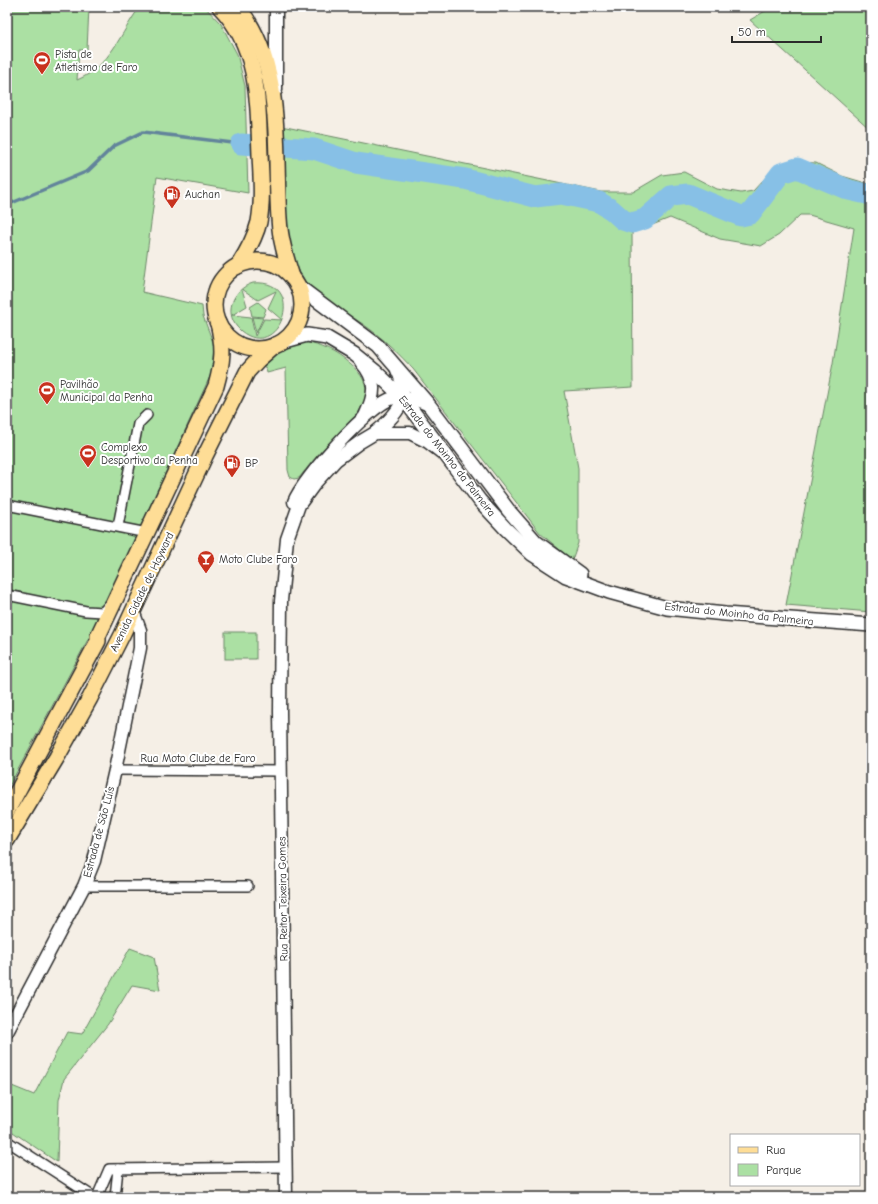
<svg xmlns="http://www.w3.org/2000/svg" width="878" height="1204" font-family="'Comic Neue',sans-serif">
<style>
.green{fill:#abe0a3;stroke:#6b8667;fill-rule:evenodd}
.lines{fill:none;stroke-linecap:round;stroke-linejoin:round}
.stream{stroke:#62849b;stroke-width:3.5}
.river{stroke:#87c0e6;stroke-width:21}
.minor-casing{stroke:#2b2b2b;stroke-width:12}
.tertiary-casing{stroke:#2b2b2b;stroke-width:15}
.secondary-casing{stroke:#2b2b2b;stroke-width:16}
.primary-casing{stroke:#2b2b2b;stroke-width:18}
.minor{stroke:#fff;stroke-width:9}
.tertiary{stroke:#fff;stroke-width:12}
.secondary{stroke:#fff;stroke-width:13}
.primary{stroke:#fedd96;stroke-width:15}
.labels{text-anchor:middle;dominant-baseline:central;stroke-width:4;stroke-linejoin:round;paint-order:stroke}
.poi-label{font-size:11px;fill:#2b2b2b;stroke:#fff;text-anchor:start}
.street-label{font-size:11px;fill:#2b2b2b;stroke:#fff}
</style>
<rect width="100%" height="100%" fill="#f5efe6"/>
<filter id="ink" filterUnits="userSpaceOnUse"><feTurbulence type="fractalNoise" baseFrequency=".025" numOctaves="2"/><feDisplacementMap in="SourceGraphic" scale="8" xChannelSelector="R" yChannelSelector="G"/><feConvolveMatrix kernelMatrix="1 2 1 2 8 2 1 2 1" color-interpolation-filters="sRGB"/></filter>
<g filter="url(#ink)">
<g class="green">
<path d="M7,7H89L87,50H79L77,80C111,66 120,33 140,7H205L221,24L237,54L245,86L248,193L157,177L142,292L202,306L203,316L214,345L212,372L92,632L7,790Z"/>
<polygon points="772,7 871,7 871,130 750,20"/>
<path d="M281,126L601,192H633L662,175L684,172L717,189L741,193L753,191L775,167L796,162L816,163L842,176L869,184L871,181V612L786,605L833,363L854,228L809,215H800L779,235L761,246L720,239L670,218L632,233L633,387L564,391L578,468V543L572,560L540,533L413,369C400,355 387,342 371,330C352,315 328,305 311,288C278,254 283,172 281,126Z"/>
<path d="M253,283C309,278 280,363 241,331C222,315 232,289 253,283ZM242,289L258,300L276,291L268,308L282,320L264,319L255,336L251,317L232,315L247,306Z"/>
<polygon points="258,302 266,309 263,317 252,316 250,307"/>
<polygon points="252,317 263,318 256,333"/>
<path d="M303,342C322,345 336,352 350,364C388,395 350,422 327,445C317,455 308,467 299,478L294,479L290,477L288,470L286,368L267,373L266,368L261,365C275,353 285,346 303,342Z"/>
<rect x="225" y="632" width="31" height="27"/>
<polygon points="130,948 154,957 160,990 132,985 108,1024 64,1079 59,1100 57,1162 7,1128 7,1084 34,1095 67,1032 82,1034"/>
</g>
<g class="lines">
<polyline class="stream" points="7,205 88,171 114,146 143,132 241,144"/>
<polyline class="river" points="241,144 314,149 356,163 465,179 535,197 561,194 599,202 612,210 623,220 632,223 645,219 671,196 688,194 741,216 750,214 781,173 797,168 849,190 871,195"/>
<g class="minor-casing">
<g id="minor">
<polyline points="7,505 147,533"/>
<polyline points="118,526 138,424 147,415"/>
<polyline points="7,595 86,611 103,612 109,605"/>
<polyline points="115,770 281,771"/>
<polyline points="84,886 248,886"/>
<polyline points="7,1141 94,1197"/>
<polyline points="97,1197 109,1169 286,1167"/>
<polyline points="115,1197 118,1169"/>
</g>
</g>
<g class="tertiary-casing">
<g id="tertiary">
<polyline points="276,7 276,90"/>
<path d="M361,362C378,381 375,395 365,416"/>
<path d="M375,433C397,414 412,400 397,370"/>
<path d="M294,502C303,478 369,405 393,398C404,396 419,400 429,405"/>
<polyline points="7,1032 84,886 94,861 115,770 140,648 140,630 133,611"/>
<polyline points="286,1197 280,711 281,601 287,539 299,505 316,482 336,460 360,442 375,433 410,433 428,442 441,452"/>
</g>
</g>
<g class="secondary-casing">
<g id="secondary">
<polyline points="298,286 378,346 429,405 509,511 536,542 580,574"/>
<polyline points="282,342 307,335 327,338 354,354 375,371 403,398 480,501 506,529 532,554 566,576 609,592 667,608 725,614 871,625"/>
</g>
</g>
<g class="primary-casing">
<g id="primary">
<path d="M220,7C259,47 258,103 260,155C261,177 263,200 259,222C255,238 247,252 238,266"/>
<path d="M238,7C285,66 274,148 279,218C280,239 286,258 292,277"/>
<circle cx="258" cy="305" r="44"/>
<path d="M7,811L98,641V636L216,386C223,361 224,348 218,323"/>
<polyline points="7,840 57,757 90,698 122,635 205,456 247,372 258,360 275,345"/>
</g>
</g>
<use href="#minor" class="minor"/>
<use href="#tertiary" class="tertiary"/>
<use href="#secondary" class="secondary"/>
<use href="#primary" class="primary"/>
</g>
</g>
<defs>
<g id="stadium-pin" transform="scale(0.9)"><path d="M0 17L-7.5 6A9.5 9.5 0 1 1 7.5 6Z" fill="#c8321e" stroke="#fff"/><path d="M0-5a6.5 5 0 1 0 0 10a6.5 5 0 1 0 0-10ZM-3.5-1.8h7v3.6h-7Z" fill="#fff"/></g>
<g id="fuel-pin" transform="scale(0.9)"><path d="M0 17L-7.5 6A9.5 9.5 0 1 1 7.5 6Z" fill="#c8321e" stroke="#fff"/><path d="M-5.5-6h7V0h2V4h1.3V-2.5L3-4.5l.8-.8L6-3V5H2.5V1h-1V6h-7ZM-4.2-4.7v3.2H.2V-4.7Z" fill="#fff"/></g>
<g id="bar-pin" transform="scale(0.9)"><path d="M0 17L-7.5 6A9.5 9.5 0 1 1 7.5 6Z" fill="#c8321e" stroke="#fff"/><path d="M-6-5H6L.8 .8V4.5H3.5V6h-7V4.5H-.8V.8Z" fill="#fff"/></g>
</defs>
<g fill-rule="evenodd">
<use href="#stadium-pin" x="42" y="60"/>
<use href="#fuel-pin" x="172" y="194"/>
<use href="#stadium-pin" x="47" y="390"/>
<use href="#stadium-pin" x="88" y="453"/>
<use href="#fuel-pin" x="232" y="463"/>
<use href="#bar-pin" x="206" y="559"/>
</g>
<g class="labels">
<g class="poi-label">
<text x="55" y="54">Pista de<tspan x="55" dy="13">Atletismo de Faro</tspan></text>
<text x="185" y="194">Auchan</text>
<text x="60" y="384">Pavilhão<tspan x="60" dy="13">Municipal da Penha</tspan></text>
<text x="101" y="447">Complexo<tspan x="101" dy="13">Desportivo da Penha</tspan></text>
<text x="245" y="463">BP</text>
<text x="219" y="559">Moto Clube Faro</text>
</g>
<g class="street-label">
<text transform="translate(447 456) rotate(52)">Estrada do Moinho da Palmeira</text>
<text transform="translate(142 592) rotate(-64)">Avenida Cidade de Hayward</text>
<text transform="translate(739 614) rotate(6)">Estrada do Moinho da Palmeira</text>
<text x="198" y="758">Rua Moto Clube de Faro</text>
<text transform="translate(99 832) rotate(-75)">Estrada de São Luís</text>
<text transform="translate(283 899) rotate(-91)">Rua Reitor Teixeira Gomes</text>
</g>
</g>
<rect width="878" height="1204" fill="none" stroke="#fff" stroke-width="24"/>
<rect x="12" y="12" width="854" height="1180" fill="none" stroke="#2b2b2b" stroke-width="1.5" filter="url(#ink)"/>
<rect x="730" y="1134" width="130" height="52" fill="#ffffff" stroke="#aaaaaa"/>
<rect x="738" y="1147" width="20" height="6" fill="#fedd96" stroke="#aaaaaa"/>
<text x="766" y="1154" font-size="12" fill="#2b2b2b">Rua</text>
<rect x="738" y="1164" width="20" height="12" fill="#abe0a3" stroke="#aaaaaa"/>
<text x="766" y="1174" font-size="12" fill="#2b2b2b">Parque</text>
<path d="M732 36v6h89v-6" fill="none" stroke="#2b2b2b" stroke-width="2"/>
<text x="738" y="36" font-size="12" fill="#2b2b2b" stroke="#ffffff" stroke-width="3" paint-order="stroke">50 m</text>
</svg>
